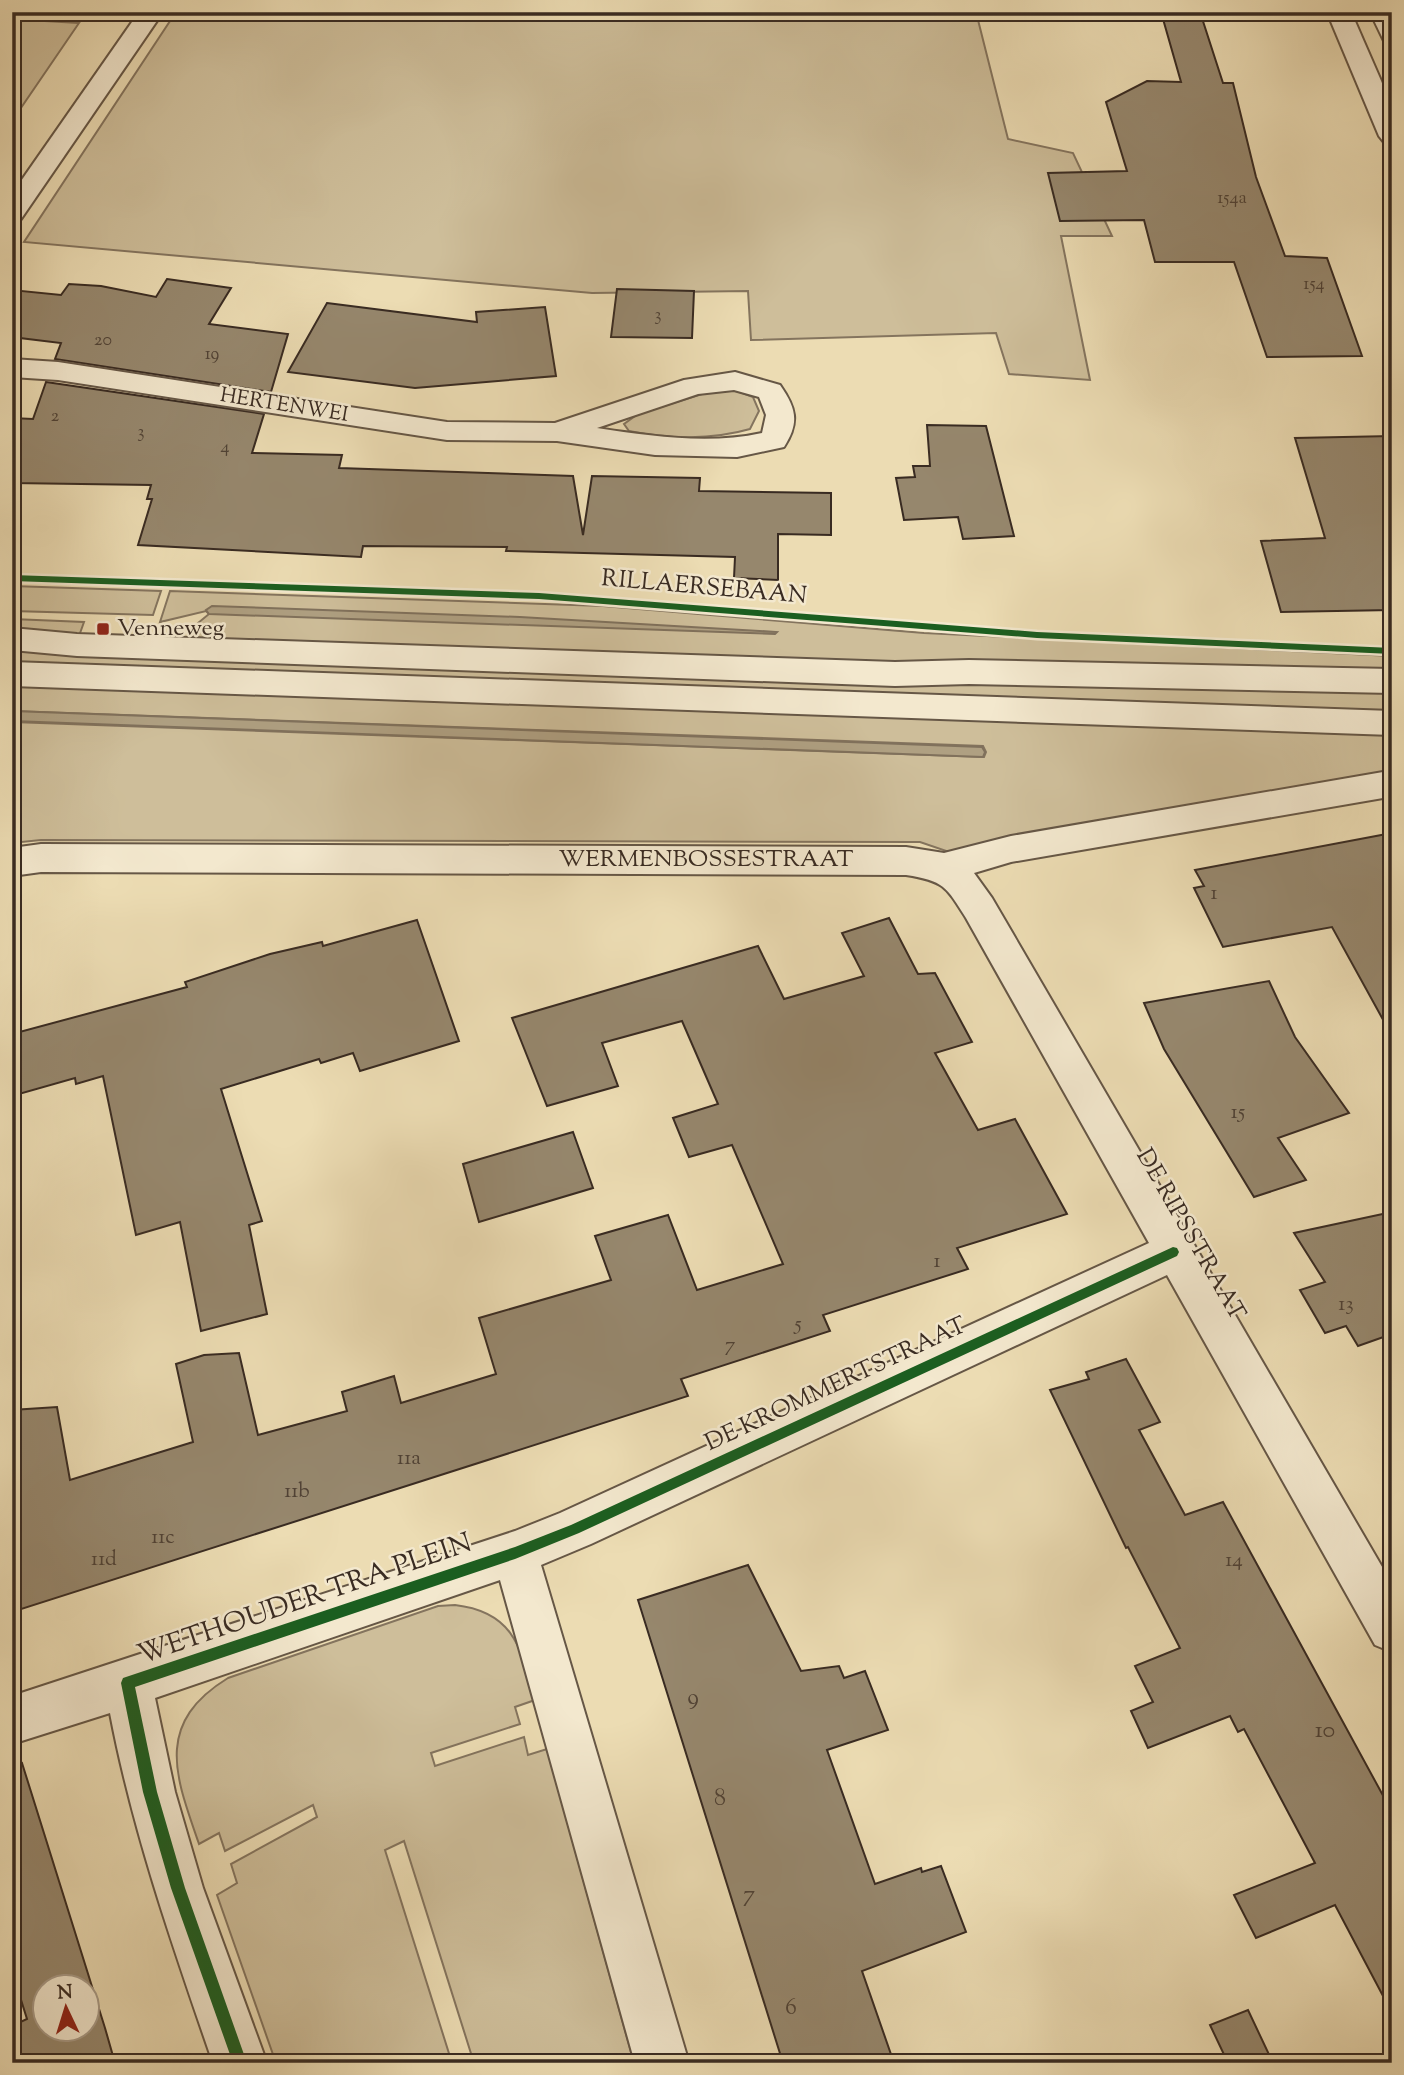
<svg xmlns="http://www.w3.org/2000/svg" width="1404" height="2075" font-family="'Sorts Mill Goudy',serif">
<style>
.green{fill:#cebe9a;stroke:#84745e;stroke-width:2}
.water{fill:#afa082;stroke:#80715c;stroke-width:2}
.building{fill:#96876d;stroke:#392b22;stroke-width:2;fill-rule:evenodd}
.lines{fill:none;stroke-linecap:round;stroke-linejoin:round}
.minor-casing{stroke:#665746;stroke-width:4}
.minor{fill:#f3e8ce;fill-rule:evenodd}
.cycleway-casing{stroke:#f3e8ce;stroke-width:5}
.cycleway{fill:#1b5e20;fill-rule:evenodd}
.poi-dot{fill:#8f2418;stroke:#f3e8ce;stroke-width:2.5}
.labels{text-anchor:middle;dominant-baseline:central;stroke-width:5;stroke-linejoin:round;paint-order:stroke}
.far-number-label{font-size:18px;fill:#504235}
.far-street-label{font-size:21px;fill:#392b22;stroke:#f3e8ce}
.number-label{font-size:21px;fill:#504235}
.street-label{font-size:24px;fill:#392b22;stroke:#f3e8ce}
.poi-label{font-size:24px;fill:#392b22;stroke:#f3e8ce;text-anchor:start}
.near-number-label{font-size:24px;fill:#504235}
.near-street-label{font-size:28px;fill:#392b22;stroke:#f3e8ce}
</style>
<rect width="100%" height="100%" fill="#ecdcb3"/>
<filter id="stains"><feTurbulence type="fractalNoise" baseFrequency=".00286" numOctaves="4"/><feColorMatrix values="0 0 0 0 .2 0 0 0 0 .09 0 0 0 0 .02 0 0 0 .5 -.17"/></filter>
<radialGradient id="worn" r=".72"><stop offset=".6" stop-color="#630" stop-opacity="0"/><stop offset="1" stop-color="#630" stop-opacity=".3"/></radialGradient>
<g class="green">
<polygon points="12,12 33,12 29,20 79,23 12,121"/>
<polygon points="176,12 976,12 1008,139 1073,153 1112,236 1061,236 1090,380 1009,374 996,333 751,340 748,291 592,293 24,242"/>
<path d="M718,389L737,391L753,397L759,411L750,429C712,440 668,439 629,431L624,424L638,414Z"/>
<polygon points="12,586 161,591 153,615 12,611"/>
<polygon points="170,591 603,606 924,633 1392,656 1392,672 958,665 192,641 198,623 209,614 206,611 160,622"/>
<polygon points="12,619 84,622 79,636 12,630"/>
<polygon points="12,650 1392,692 1392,713 12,665"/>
<polygon points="12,682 1392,731 1392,781 952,853 920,842 41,840 12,843 12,722 984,757 986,752 983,746 12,711"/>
<path d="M455,1605C515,1612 521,1649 535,1700L515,1707L520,1724L431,1753L435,1766L524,1737L528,1755L547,1749L634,2063H474L404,1841L385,1850L452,2063H276L217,1895L237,1883L231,1864L317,1817L313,1805L225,1851L219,1833L199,1844C176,1777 153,1724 228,1678L438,1606Z"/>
</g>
<g class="water">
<polygon points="212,606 520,617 777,632 775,634 209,614 206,610"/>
<polygon points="12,711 982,747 985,752 983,757 12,721"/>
</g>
<g class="building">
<polygon points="1161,12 1200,12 1223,83 1233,83 1256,177 1285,256 1327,258 1362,356 1267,357 1234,262 1155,262 1144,220 1060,221 1048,173 1127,171 1106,102 1147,81 1181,82"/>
<polygon points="167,279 231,288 209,324 288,334 271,392 55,359 61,343 12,337 12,290 61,295 69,284 101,286 156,297"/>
<polygon points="617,289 694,291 692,338 611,337"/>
<polygon points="327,303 477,322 476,312 545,307 556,376 415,388 288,372"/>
<polygon points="46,382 264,414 252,453 342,455 339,468 573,476 583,535 592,476 700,478 699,491 831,493 831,535 778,534 778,580 734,578 735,557 506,551 507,547 363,546 361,557 138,545 152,499 147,499 151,485 12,483 12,418 33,419"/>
<polygon points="927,425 986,426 1014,536 963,539 958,517 904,520 896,478 915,477 913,466 930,466"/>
<polygon points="1392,436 1392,610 1281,612 1261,541 1325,538 1295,438"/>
<polygon points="1392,833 1392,1036 1332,927 1223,947 1194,888 1204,886 1195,870"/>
<polygon points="889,918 918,974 935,973 972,1042 935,1053 978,1130 1015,1119 1067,1214 957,1248 968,1269 823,1315 830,1331 681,1379 688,1396 12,1612 12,1410 57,1407 70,1480 193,1442 176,1364 204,1355 239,1353 258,1435 347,1411 342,1392 394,1376 401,1403 496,1374 479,1318 611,1280 595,1236 668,1215 697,1290 783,1264 732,1145 689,1157 673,1118 718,1104 682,1021 602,1043 618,1086 547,1106 512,1018 758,946 784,999 864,976 842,933"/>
<polygon points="417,920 459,1041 360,1071 353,1053 321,1063 319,1059 221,1089 262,1221 249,1225 267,1314 201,1331 180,1222 136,1235 103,1076 76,1084 75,1078 12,1096 12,1034 187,987 185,982 270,954 322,942 323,946"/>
<polygon points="1269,981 1295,1037 1349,1113 1278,1138 1306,1180 1254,1197 1164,1049 1144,1003"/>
<polygon points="573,1132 593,1188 479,1222 463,1164"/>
<polygon points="1392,1212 1392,1334 1358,1346 1346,1326 1325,1333 1300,1290 1325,1282 1294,1233"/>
<polygon points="1126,1359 1160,1422 1139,1430 1185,1515 1223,1502 1392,1812 1392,2013 1335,1905 1256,1938 1234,1895 1315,1863 1244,1729 1238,1732 1230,1716 1148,1748 1131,1711 1153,1702 1135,1666 1180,1648 1128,1547 1126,1548 1050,1390 1089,1379 1086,1372"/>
<polygon points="748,1565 801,1671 839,1666 844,1678 865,1671 888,1730 827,1750 875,1884 921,1868 922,1872 941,1866 966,1932 862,1971 894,2063 783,2063 638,1600"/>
<path d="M22,1763L105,2028L115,2063H12V2026L27,2019L12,1971V1765ZM46,1987H88V2029H46Z"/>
<polygon points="1248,2010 1273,2063 1228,2063 1210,2025"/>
</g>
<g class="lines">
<g class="minor-casing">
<g id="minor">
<polygon points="139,12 163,12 21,219 12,221 12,194"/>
<polygon points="1327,12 1351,12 1392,106 1392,144 1383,141 1379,136"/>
<polygon points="1370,12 1392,12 1392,43 1384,41"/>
<path d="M12,359L58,362L447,422L555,423L684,380L735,372L780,385C796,408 800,422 784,447L737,457L655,455L557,441L447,440L58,380L12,377ZM734,390L759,397L766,415L762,433C708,445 651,436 597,428L698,394Z"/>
<polygon points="12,628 77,634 895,662 969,660 1392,669 1392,693 969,684 895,686 77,656 12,650"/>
<polygon points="12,662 1392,711 1392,735 12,686"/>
<path d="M1383,772L1392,775V795L1383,798L1011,862L974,873L992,898L1392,1584V1652L1375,1645L1167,1275L591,1544L541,1565L689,2063H635L500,1580L155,1698L175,1792L203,1888L267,2063H213C173,1947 133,1833 110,1713L12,1744V1696L515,1531L560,1513L1149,1243L966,918C946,886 944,881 906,875L41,872L12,876V848L41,844L906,847L944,853L1011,836Z"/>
</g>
</g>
<use href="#minor" class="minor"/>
<g class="cycleway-casing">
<g id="cycleway">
<polygon points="12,575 539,593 1037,632 1392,648 1392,654 1037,638 539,599 12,581"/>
<polygon points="1173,1247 1177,1248 1179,1252 1177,1256 579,1533 515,1559 135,1687 157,1792 185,1888 247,2063 233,2063 171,1888 143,1792 121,1683 123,1678 515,1547 571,1525"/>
</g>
</g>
<use href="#cycleway" class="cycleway"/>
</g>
<rect class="poi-dot" x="96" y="622" width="14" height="14" rx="3.5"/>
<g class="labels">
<g class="far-number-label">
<text x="1232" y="199">154a</text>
<text x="1314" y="285">154</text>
<text x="658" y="316">3</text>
<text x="103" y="341">20</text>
<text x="212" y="355">19</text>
<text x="55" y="417">2</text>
<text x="141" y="433">3</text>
<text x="225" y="448">4</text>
</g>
<g class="far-street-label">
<text transform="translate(284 406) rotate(9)">HERTENWEI</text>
</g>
<g class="number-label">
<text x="1214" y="894">1</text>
<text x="1238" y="1113">15</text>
<text x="937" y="1262">1</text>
<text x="1346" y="1305">13</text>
<text x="798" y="1325">5</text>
<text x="730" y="1346">7</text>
<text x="409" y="1459">11a</text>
<text x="297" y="1492">11b</text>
<text x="163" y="1538">11c</text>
<text x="104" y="1560">11d</text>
<text x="1234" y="1561">14</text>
</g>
<g class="street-label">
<text transform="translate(704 588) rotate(5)">RILLAERSEBAAN</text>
<text x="706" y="860">WERMENBOSSESTRAAT</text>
<text transform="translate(1190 1235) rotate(60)">DE RIPSSTRAAT</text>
<text transform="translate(836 1385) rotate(-25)">DE KROMMERTSTRAAT</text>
</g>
<g class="poi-label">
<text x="117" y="629">Venneweg</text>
</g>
<g class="near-number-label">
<text x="693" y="1698">9</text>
<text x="1325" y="1731">10</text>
<text x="720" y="1799">8</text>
<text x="749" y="1895">7</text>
<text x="791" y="2008">6</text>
</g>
<g class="near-street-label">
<text transform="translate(305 1600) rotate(-19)">WETHOUDER TRA PLEIN</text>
</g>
</g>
<rect width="1404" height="2075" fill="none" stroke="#ecdcb3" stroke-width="42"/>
<rect x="14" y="14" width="1376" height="2047" fill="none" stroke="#392b22" stroke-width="3.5"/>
<rect x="21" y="21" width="1362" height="2033" fill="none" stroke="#392b22" stroke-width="2"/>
<g transform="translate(66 2008) rotate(356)"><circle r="33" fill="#f3e8ce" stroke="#a99c89" stroke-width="2"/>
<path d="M0-5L12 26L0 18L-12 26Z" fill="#8f2418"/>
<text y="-10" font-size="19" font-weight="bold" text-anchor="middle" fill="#392b22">N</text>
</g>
<rect width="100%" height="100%" filter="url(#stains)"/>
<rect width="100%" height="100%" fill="url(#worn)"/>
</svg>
